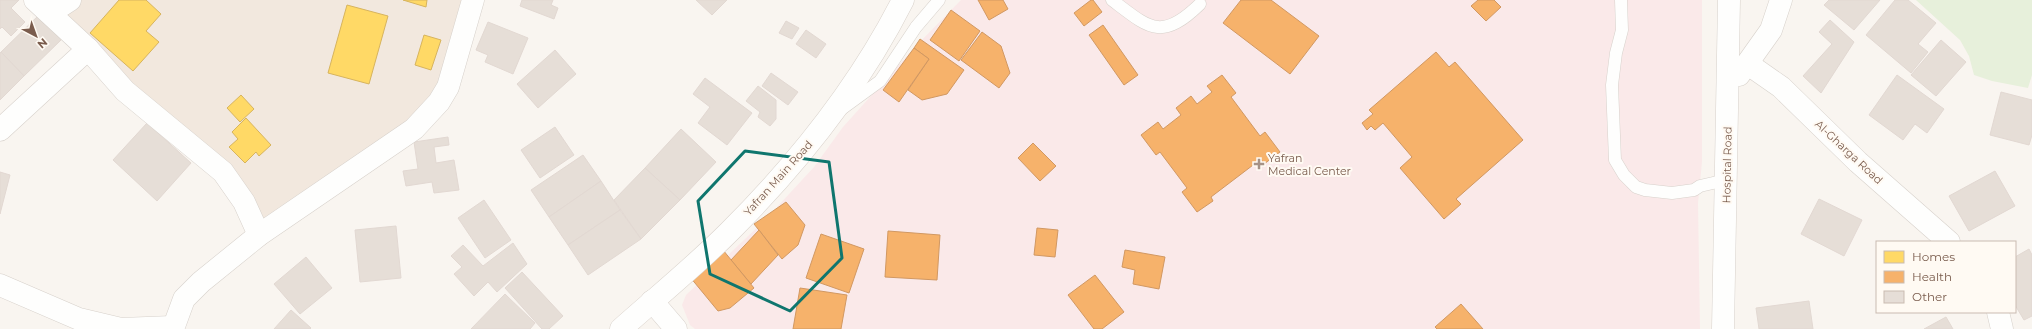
<svg xmlns="http://www.w3.org/2000/svg" width="2032" height="329" font-family="Montserrat,sans-serif">
<style>
.residential{fill:#f2e8de}
.medical{fill:#fae9e9}
.green{fill:#e7f0db}
.homes{fill:#ffd966;stroke:#d7b45e}
.health{fill:#f6b26b;stroke:#d19862}
.building{fill:#e6ded7;stroke:#e2d8d2}
.lines{fill:none;stroke-linecap:round;stroke-linejoin:round}
.lane-casing{stroke:#d7d1cb;stroke-width:13}
.street-casing{stroke:#d7d1cb;stroke-width:23}
.secondary-casing{stroke:#d9d2cb;stroke-width:23}
.lane{stroke:#fefefd;stroke-width:12}
.street{stroke:#fefefd;stroke-width:22}
.secondary{stroke:#fefefd;stroke-width:22}
.marked{fill:none;stroke:#0f766e;stroke-width:3;stroke-linejoin:round}
.poi-dot{fill:#a69286;stroke:#fffaf3;stroke-width:1.5}
.labels{text-anchor:middle;dominant-baseline:central;stroke-width:4;stroke-linejoin:round;paint-order:stroke}
.street-label{font-size:11px;fill:#7a5c4d;stroke:#fffaf3}
.poi-label{font-size:11px;fill:#7a5c4d;stroke:#fffaf3;text-anchor:start}
</style>
<rect width="100%" height="100%" fill="#f9f5f0"/>
<polygon class="residential" points="74,0 470,0 438,101 260,232 246,200 47,19"/>
<polygon class="medical" points="961,0 1702,0 1702,162 1698,203 1700,329 695,329 690,325 682,305 686,295 765,220 814,167 843,127 914,48"/>
<polygon class="green" points="1916,0 2032,0 2032,75 2028,88 1992,81 1974,75 1969,56 1960,40"/>
<g class="homes">
<polygon points="119,0 146,0 161,14 146,31 159,42 133,71 90,33"/>
<polygon points="403,0 427,0 426,7"/>
<polygon points="347,5 388,16 369,84 328,73"/>
<polygon points="424,35 441,40 431,70 415,65"/>
<polygon points="241,95 254,109 240,122 227,108"/>
<polygon points="246,118 271,145 259,156 256,152 245,163 229,147 238,139 232,132"/>
</g>
<g class="health">
<polygon points="978,0 1003,0 1008,9 989,20"/>
<polygon points="1091,0 1093,0 1102,12 1084,26 1074,13"/>
<polygon points="1241,0 1271,0 1319,36 1290,74 1223,23"/>
<polygon points="1478,0 1494,0 1501,7 1486,21 1471,6"/>
<polygon points="951,10 980,31 959,61 930,40"/>
<polygon points="1103,25 1138,75 1124,85 1089,35"/>
<polygon points="982,32 1001,46 1010,73 999,88 961,60"/>
<polygon points="920,39 964,70 947,94 922,100 908,90 929,59 914,48"/>
<polygon points="914,48 929,59 899,102 883,90"/>
<polygon points="1436,52 1449,67 1455,62 1523,140 1456,199 1461,204 1444,219 1400,168 1412,157 1383,123 1375,130 1371,126 1367,130 1362,123 1373,114 1369,110"/>
<polygon points="1222,75 1236,93 1231,97 1260,136 1265,132 1280,152 1264,164 1261,159 1211,197 1213,201 1197,212 1182,192 1187,188 1160,152 1156,155 1141,135 1158,122 1163,129 1181,115 1176,108 1191,96 1197,104 1212,92 1207,86"/>
<polygon points="1033,143 1056,166 1040,181 1018,158"/>
<polygon points="786,202 805,225 798,245 782,259 754,224"/>
<polygon points="1037,228 1058,230 1055,257 1034,255"/>
<polygon points="759,230 778,255 751,284 731,260"/>
<polygon points="888,231 940,235 937,280 885,277"/>
<polygon points="821,234 864,249 849,293 806,278"/>
<polygon points="723,250 754,288 730,308 718,311 690,277"/>
<polygon points="1125,250 1165,257 1159,289 1133,284 1135,270 1122,267"/>
<polygon points="1095,275 1124,312 1102,329 1094,329 1068,295"/>
<polygon points="800,288 847,295 841,329 793,329"/>
<polygon points="1461,304 1483,329 1437,329 1435,327"/>
</g>
<g class="building">
<polygon points="0,0 19,0 11,8 25,22 11,36 2,27 0,29"/>
<polygon points="522,0 553,0 551,5 558,8 554,19 520,6"/>
<polygon points="696,0 727,0 712,15"/>
<polygon points="1829,0 1880,0 1854,30 1824,5"/>
<polygon points="1895,0 1908,0 1936,23 1918,44 1928,52 1911,73 1866,35"/>
<polygon points="39,15 62,39 24,76 1,52"/>
<polygon points="1830,20 1854,42 1821,93 1803,76 1832,44 1819,32"/>
<polygon points="786,21 799,28 792,39 779,33"/>
<polygon points="488,22 528,38 513,74 485,62 488,55 476,50"/>
<polygon points="806,30 826,44 816,58 796,44"/>
<polygon points="1941,40 1966,62 1936,96 1911,75"/>
<polygon points="555,50 576,74 538,108 517,84"/>
<polygon points="1,52 24,76 0,100 0,53"/>
<polygon points="771,73 798,92 788,105 762,86"/>
<polygon points="1897,75 1944,109 1927,133 1915,124 1903,140 1869,115"/>
<polygon points="705,78 752,113 727,145 698,123 710,107 693,94"/>
<polygon points="758,86 776,100 776,119 770,126 758,117 760,112 746,101"/>
<polygon points="2001,92 2032,100 2032,135 2029,145 1990,135"/>
<polygon points="147,123 191,163 157,201 113,160"/>
<polygon points="555,127 574,155 540,178 521,150"/>
<polygon points="681,129 716,162 680,200 645,168"/>
<polygon points="448,137 449,145 434,147 436,163 454,160 459,190 434,193 432,182 406,186 403,171 418,169 414,142"/>
<polygon points="583,155 601,181 549,217 531,190"/>
<polygon points="645,168 680,200 641,239 614,200"/>
<polygon points="1995,171 2015,206 1969,231 1949,196"/>
<polygon points="0,172 10,175 0,214"/>
<polygon points="601,181 620,210 568,245 549,217"/>
<polygon points="1819,199 1862,220 1844,256 1801,234"/>
<polygon points="484,200 511,240 485,258 458,218"/>
<polygon points="620,210 641,239 588,275 568,245"/>
<polygon points="396,226 401,278 360,282 355,230"/>
<polygon points="513,243 527,264 497,292 488,282 474,296 454,274 462,267 451,256 463,245 483,266"/>
<polygon points="2029,249 2032,255 2032,316 2024,320 2015,305 2015,257"/>
<polygon points="306,257 332,288 300,314 274,284"/>
<polygon points="522,272 563,316 549,329 542,329 505,288"/>
<polygon points="505,294 535,323 530,329 471,329"/>
<polygon points="1809,301 1813,329 1759,329 1756,308"/>
<polygon points="291,310 311,328 310,329 274,329"/>
<polygon points="1946,317 1953,329 1924,329"/>
</g>
<g class="lines">
<g class="lane-casing">
<g id="lane">
<path d="M1112,0C1149,28 1161,42 1200,4"/>
<polyline points="1621,0 1622,30 1616,53 1612,85 1615,160 1624,175 1636,187 1645,190 1672,193 1694,190 1700,186 1726,180"/>
<polyline points="843,108 880,81 916,27 939,0"/>
</g>
</g>
<g class="street-casing">
<g id="street">
<polyline points="35,0 88,49 125,91 223,172 244,202 259,235"/>
<polyline points="50,13 70,0"/>
<polyline points="1748,64 1781,87 1858,162 1949,242"/>
<polyline points="1739,75 1771,30 1781,0"/>
<polyline points="0,130 88,49"/>
<polyline points="0,285 79,319 121,329 172,327"/>
<polyline points="652,301 676,329"/>
<polyline points="1998,312 2002,329"/>
<polyline points="173,329 184,299 201,282 259,235 414,129 439,102 448,87 473,0"/>
<polyline points="1723,329 1729,0"/>
</g>
</g>
<g class="secondary-casing">
<path id="secondary" d="M621,329C657,297 695,266 729,232C798,163 859,87 903,0"/>
</g>
<use href="#lane" class="lane"/>
<use href="#street" class="street"/>
<use href="#secondary" class="secondary"/>
</g>
<path class="marked" d="M745,151L829,162L842,258L790,311L710,274L698,201Z"/>
<path class="poi-dot" d="M1257 158h4v4h4v4h-4v4h-4v-4h-4v-4h4z"/>
<g class="labels">
<g class="street-label">
<text transform="translate(1849 152) rotate(43)">Al-Gharga Road</text>
<text transform="translate(1727 165) rotate(-89)">Hospital Road</text>
<text transform="translate(778 178) rotate(-48)">Yafran Main Road</text>
</g>
<g class="poi-label">
<text x="1268" y="158">Yafran<tspan x="1268" dy="13">Medical Center</tspan></text>
</g>
</g>
<rect x="1876" y="241" width="140" height="72" fill="#fffaf3" stroke="#cabbb1"/>
<rect x="1884" y="251" width="20" height="12" fill="#ffd966" stroke="#cabbb1"/>
<text x="1912" y="261" font-size="12" fill="#7a5c4d">Homes</text>
<rect x="1884" y="271" width="20" height="12" fill="#f6b26b" stroke="#cabbb1"/>
<text x="1912" y="281" font-size="12" fill="#7a5c4d">Health</text>
<rect x="1884" y="291" width="20" height="12" fill="#e6ded7" stroke="#cabbb1"/>
<text x="1912" y="301" font-size="12" fill="#7a5c4d">Other</text>
<g transform="translate(36 36) rotate(139)" stroke="#fffaf3" stroke-width="3" paint-order="stroke">
<path d="M0-3L7 15L0 10L-7 15Z" fill="#7a5c4d"/>
<text y="-6" font-size="11" font-weight="bold" text-anchor="middle" fill="#7a5c4d">N</text>
</g>
</svg>
